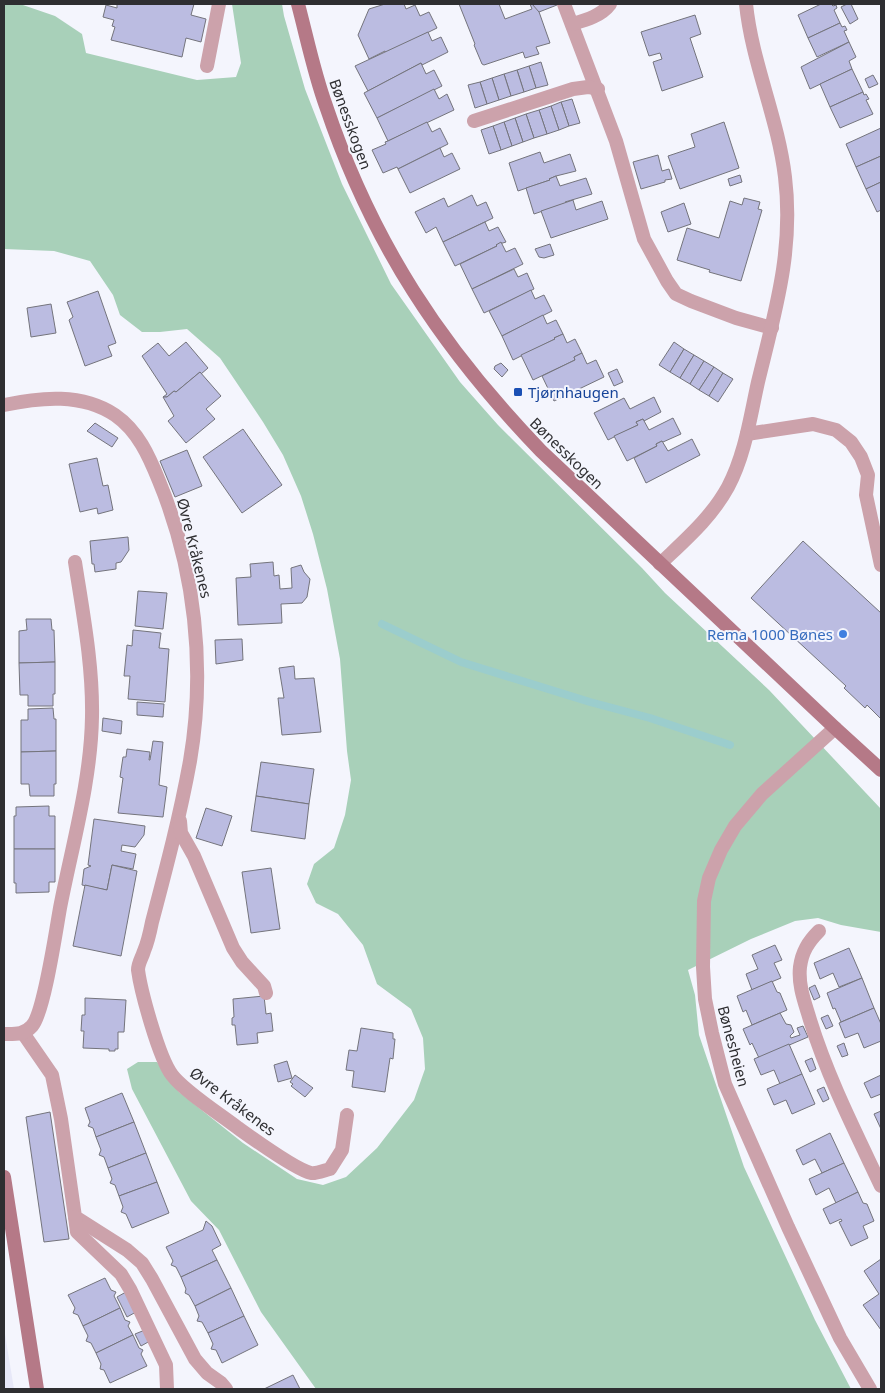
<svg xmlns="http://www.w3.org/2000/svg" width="885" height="1393" font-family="'Noto Sans',sans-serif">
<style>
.built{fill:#e7e8f8}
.forest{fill:#a8d0b9}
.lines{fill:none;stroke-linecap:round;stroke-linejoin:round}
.stream{stroke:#9bcdcd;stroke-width:8}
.building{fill:#bbbce1;stroke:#74747c}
.service{stroke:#cca2ab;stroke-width:14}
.minor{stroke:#cca2ab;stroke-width:14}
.secondary{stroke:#b57987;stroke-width:14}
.transit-dot{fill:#1a4fb4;stroke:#f4f5fd;stroke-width:2}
.shop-dot{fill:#3f7fe0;stroke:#f4f5fd;stroke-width:2}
.labels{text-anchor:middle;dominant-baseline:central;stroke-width:4;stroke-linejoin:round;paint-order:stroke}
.street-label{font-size:15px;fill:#2e2e31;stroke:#f4f5fd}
.transit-label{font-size:15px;fill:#164399;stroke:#f4f5fd;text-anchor:start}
.shop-label{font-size:15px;fill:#366cbe;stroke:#f4f5fd;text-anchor:end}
</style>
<rect width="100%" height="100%" fill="#f4f5fd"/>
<polygon class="built" points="4,1328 14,1389 4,1389"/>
<polygon class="forest" points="4,4 20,4 55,16 82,34 86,53 197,80 236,77 241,63 232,4 282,4 284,16 305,89 342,184 391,284 460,382 498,425 642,568 665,593 769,690 881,809 881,932 841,925 818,918 795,921 751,939 688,970 695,995 699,1035 744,1167 815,1320 851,1389 316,1389 261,1312 219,1230 191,1201 132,1089 127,1069 138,1062 157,1062 179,1092 243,1143 297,1179 323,1185 346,1177 377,1148 414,1100 425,1069 423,1038 411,1009 377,984 363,945 338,914 316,903 307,884 314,864 334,848 345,815 351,780 347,751 340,659 327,589 313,534 301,496 283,455 263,422 220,358 187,329 160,332 142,332 120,315 113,295 90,261 54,251 4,249"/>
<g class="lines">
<polyline class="stream" points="382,624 461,662 590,702 650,718 730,745"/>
</g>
<g class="building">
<polygon points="117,4 194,4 191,15 206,19 201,42 186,38 182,57 111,40 115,27 112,26 114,20 103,17 106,5 117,8"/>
<polygon points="385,4 404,4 406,9 415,5 420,16 429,12 437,28 386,53 385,51 369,59 358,35 369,9"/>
<polygon points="459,4 499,4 505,19 532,9 530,4 532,4 538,9 550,43 536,47 539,54 525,58 523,52 484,65 482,64 474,45 475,44"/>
<polygon points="532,4 557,4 557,5 539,12"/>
<polygon points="821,4 831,4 833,6 836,5 837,8 834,10 840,23 808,38 798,15"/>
<polygon points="847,4 851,4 858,19 850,24 841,7"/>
<polygon points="695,15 701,34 690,38 703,77 662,91 653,62 662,59 660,53 649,56 641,32"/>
<polygon points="840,23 842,27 845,26 847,30 844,31 849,42 817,57 808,38"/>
<polygon points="428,32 432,41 441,37 448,52 422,65 421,63 368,91 355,66"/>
<polygon points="849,42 856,57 849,61 852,69 810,89 801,67"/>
<polygon points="541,62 548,85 536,88 529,66"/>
<polygon points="421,63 426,74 434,70 442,86 377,118 364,93"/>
<polygon points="529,66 536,88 524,92 517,70"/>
<polygon points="852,69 863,92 830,107 820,84"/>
<polygon points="517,70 524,92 511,96 504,74"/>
<polygon points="504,74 511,96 499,100 492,78"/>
<polygon points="873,75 878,84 869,88 865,79"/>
<polygon points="492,78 499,100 487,104 480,82"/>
<polygon points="480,82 487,104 475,108 468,85"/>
<polygon points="434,89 439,99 447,94 454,110 388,141 377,118"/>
<polygon points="863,92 864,95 866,94 869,99 866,100 873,114 840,128 830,107"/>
<polygon points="572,99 580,123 569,126 561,102"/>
<polygon points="561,102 569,126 559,130 551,106"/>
<polygon points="551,106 559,130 547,134 539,110"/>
<polygon points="539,110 547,134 534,138 526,114"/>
<polygon points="526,114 534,138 523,142 515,118"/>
<polygon points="515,118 523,142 512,146 504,122"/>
<polygon points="427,122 432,132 440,128 448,144 398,169 397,167 383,173 372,150 386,144 385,142 388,141"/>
<polygon points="504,122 512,146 501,150 493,126"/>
<polygon points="724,122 739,168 680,189 668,156 695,147 691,134"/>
<polygon points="493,126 501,150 489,154 481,130"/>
<polygon points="881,128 881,156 856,167 846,144"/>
<polygon points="440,148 444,157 452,153 460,169 410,193 398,169"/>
<polygon points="540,152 544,163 570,154 576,171 556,176 549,179 550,180 518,191 509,163"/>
<polygon points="658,155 662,171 669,169 672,179 665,180 665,182 641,189 633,162"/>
<polygon points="881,156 881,182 866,189 856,167"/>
<polygon points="740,175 742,182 730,186 728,179"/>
<polygon points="556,176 560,186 586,178 592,194 565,202 566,203 534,214 526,188 550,180 549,179"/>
<polygon points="881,182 881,210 877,212 866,189"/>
<polygon points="472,195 477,206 486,202 493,218 443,242 436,227 426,233 415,212 444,198 448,207"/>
<polygon points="744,198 760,202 758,209 762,210 741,281 709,272 710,270 677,260 687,228 719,238 730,201 742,205"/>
<polygon points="573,200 576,210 602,201 608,219 551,238 541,211"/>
<polygon points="684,203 691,224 668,232 661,212"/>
<polygon points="485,222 489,231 498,227 506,242 496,245 497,246 455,266 443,242"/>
<polygon points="501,242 506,252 515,248 523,264 472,289 460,264 497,246 496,245"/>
<polygon points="550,244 554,255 544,258 539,257 535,249"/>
<polygon points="514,269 518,277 527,273 534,289 484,313 472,289"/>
<polygon points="531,290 535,299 544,295 552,311 502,336 489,311"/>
<polygon points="98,291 116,343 108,346 112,356 85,366 69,320 73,317 67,302"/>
<polygon points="51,304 56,333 31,337 27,308"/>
<polygon points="543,315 547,324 556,320 563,334 554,338 555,339 513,360 502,336"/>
<polygon points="563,334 567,343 575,339 582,353 574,357 575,360 533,380 521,355 555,339 554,338"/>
<polygon points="186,342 208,368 201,374 200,372 176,392 174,391 167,397 163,397 167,394 142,356 158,343 169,356"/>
<polygon points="674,342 684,349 670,372 659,365"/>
<polygon points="684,349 694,355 680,378 670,372"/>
<polygon points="582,353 587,364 596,360 604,377 554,401 542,376 575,360 574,357"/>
<polygon points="694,355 704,361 690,384 680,378"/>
<polygon points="704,361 714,367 699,390 690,384"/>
<polygon points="501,363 508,370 502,377 494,369 495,366"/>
<polygon points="714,367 723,373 709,396 699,390"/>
<polygon points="617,369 623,382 614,386 608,373"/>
<polygon points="200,372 221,396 206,409 215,419 186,443 168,421 174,416 163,397 167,397 174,391 176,392"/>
<polygon points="723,373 733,379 718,402 709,396"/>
<polygon points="654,397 661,412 644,421 643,419 636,422 638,425 608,440 594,413 624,398 630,409"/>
<polygon points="673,418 681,434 663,442 662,441 656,444 657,446 627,461 614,436 638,425 636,422 643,419 649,430"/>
<polygon points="95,423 118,438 112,447 87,431"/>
<polygon points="243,429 282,485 242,513 203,457"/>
<polygon points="692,439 700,455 646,483 634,458 657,446 656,444 662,441 668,451"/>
<polygon points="187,450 202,486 175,497 160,461"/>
<polygon points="97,458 103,486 108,485 113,510 98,514 97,508 80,512 69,464"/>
<polygon points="128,537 129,550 121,562 116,563 116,569 95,572 94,564 92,564 90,541"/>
<polygon points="803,541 881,613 881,719 867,705 865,708 844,688 846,686 751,598"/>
<polygon points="273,562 274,576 279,575 280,589 292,588 291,568 301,565 304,572 310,579 307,597 302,603 281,604 282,623 238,625 236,578 251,577 250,564"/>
<polygon points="138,591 167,593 163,629 135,626"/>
<polygon points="26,619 51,619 52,630 54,630 55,662 19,663 19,631 27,630"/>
<polygon points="133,630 161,633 159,648 169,649 165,702 128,699 130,676 124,676 127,645 132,646"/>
<polygon points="242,639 243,660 216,664 215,640"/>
<polygon points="55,662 55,694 53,694 53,706 28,706 28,695 20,695 19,663"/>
<polygon points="294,666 295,679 314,678 321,732 282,735 278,698 284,698 279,668"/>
<polygon points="137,702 164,704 163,717 137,715"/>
<polygon points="53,708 54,719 56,719 56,751 21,752 21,720 28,720 28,709"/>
<polygon points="103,718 122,721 121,734 102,731"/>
<polygon points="153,741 163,742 159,785 167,787 163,817 118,813 123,778 120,777 123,757 126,757 127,749 150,752 149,760 150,760"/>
<polygon points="56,751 56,784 54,784 54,796 30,796 29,784 21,784 21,752"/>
<polygon points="261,762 314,769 309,804 256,796"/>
<polygon points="256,796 309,804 305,839 251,831"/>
<polygon points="49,806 49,816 55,816 55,849 14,849 14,816 16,816 16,807"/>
<polygon points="206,808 232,816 222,846 196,838"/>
<polygon points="94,819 145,826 144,835 135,847 122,845 121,851 136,854 133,869 112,865 107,890 82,885 84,869 91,866 88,865"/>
<polygon points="14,849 55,849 55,882 49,882 49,892 16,893 16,883 14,883"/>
<polygon points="112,865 137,871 121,956 73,946 85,885 107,890"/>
<polygon points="271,868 280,929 251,933 242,872"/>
<polygon points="775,945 782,960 774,963 781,978 752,990 746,974 758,969 752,955"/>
<polygon points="849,948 862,978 839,987 833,973 820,979 814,963"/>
<polygon points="862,978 874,1008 841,1022 835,1008 833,1009 827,993"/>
<polygon points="772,981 777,992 780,993 787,1010 752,1025 746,1010 743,1012 737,996"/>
<polygon points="815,985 820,997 814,1000 809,988"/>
<polygon points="264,996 266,1014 271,1013 273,1031 257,1033 258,1043 237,1045 235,1025 232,1025 232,1018 234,1017 233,999"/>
<polygon points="85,998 126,1000 124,1032 118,1032 118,1049 115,1049 115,1051 109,1051 109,1049 83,1048 84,1031 81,1031 82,1015 85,1015"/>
<polygon points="874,1008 881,1024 881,1041 864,1048 858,1033 845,1038 839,1023"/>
<polygon points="780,1013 786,1024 791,1025 794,1032 790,1036 791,1038 800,1035 797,1028 803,1026 808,1037 759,1058 752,1043 750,1045 743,1029"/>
<polygon points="828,1015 833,1026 826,1029 821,1018"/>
<polygon points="361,1028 393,1033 393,1039 395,1039 393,1059 390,1058 385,1092 352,1087 354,1071 346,1070 349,1050 357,1051"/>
<polygon points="844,1043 848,1055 842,1057 837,1046"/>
<polygon points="789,1044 802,1074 780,1084 774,1070 761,1075 754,1059"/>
<polygon points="812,1058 816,1069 810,1072 805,1061"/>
<polygon points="287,1061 292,1078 278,1082 274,1065"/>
<polygon points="802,1074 815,1104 792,1114 786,1100 774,1105 767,1089"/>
<polygon points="295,1075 313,1088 305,1097 291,1086 293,1084 290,1082"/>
<polygon points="881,1075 881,1094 871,1098 864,1083"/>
<polygon points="824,1087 829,1099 823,1102 817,1090"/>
<polygon points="122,1093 134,1122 96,1137 93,1128 88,1126 90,1122 85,1108"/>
<polygon points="881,1111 881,1129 874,1114"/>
<polygon points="50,1112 69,1239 44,1242 26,1117"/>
<polygon points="134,1122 146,1153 108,1168 104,1157 99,1155 101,1150 96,1137"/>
<polygon points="830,1133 844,1163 822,1173 815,1159 803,1165 796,1150"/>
<polygon points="146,1153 157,1182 119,1196 115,1185 110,1183 112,1179 108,1168"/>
<polygon points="844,1163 858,1192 836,1203 829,1188 816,1195 809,1179"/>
<polygon points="157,1182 169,1213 132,1228 126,1214 121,1212 123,1207 119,1196"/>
<polygon points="858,1192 863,1203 867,1204 874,1221 863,1226 868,1238 851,1246 839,1222 842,1221 841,1219 830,1224 823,1209"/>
<polygon points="206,1221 212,1226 221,1245 212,1250 217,1260 181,1277 176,1267 171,1265 173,1261 166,1247 203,1230"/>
<polygon points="881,1259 881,1330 863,1305 879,1294 864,1271"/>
<polygon points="217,1260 231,1288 195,1306 189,1295 185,1293 186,1289 181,1277"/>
<polygon points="105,1278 111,1290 116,1292 114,1296 120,1308 83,1326 78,1315 73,1313 75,1308 68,1295"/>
<polygon points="231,1288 244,1316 208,1333 202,1322 197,1321 199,1316 195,1306"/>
<polygon points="126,1292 136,1312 127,1317 117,1297"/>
<polygon points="120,1308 125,1320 130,1322 128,1326 133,1335 96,1353 91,1343 86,1341 88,1336 83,1326"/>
<polygon points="244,1316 258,1345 222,1363 216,1350 211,1349 213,1344 208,1333"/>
<polygon points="145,1330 150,1341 141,1346 135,1334"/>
<polygon points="133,1335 139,1348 143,1350 141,1354 147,1366 110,1383 104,1370 100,1369 101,1364 96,1353"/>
<polygon points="293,1375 300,1389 264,1389"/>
</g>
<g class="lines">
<g class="service">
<polyline points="207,66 219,4"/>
<polyline points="747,434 813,424 836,430 851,442 861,457 868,475 866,495 881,565"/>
<path d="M819,931C808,942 802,952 800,967C798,986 805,1003 810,1020C828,1078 855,1131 881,1186"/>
<polyline points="23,1033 52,1075 61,1119 75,1217 127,1250 142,1263 152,1279 195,1359 207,1373 221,1383 226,1389"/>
<polyline points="75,1217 77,1232 121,1274 130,1289 166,1365 167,1389"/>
</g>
<g class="minor">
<polyline points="564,4 616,141 644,239 667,281 676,294 691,301 736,318 772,328"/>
<path d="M572,24C586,20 601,16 610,4"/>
<polyline points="474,121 573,89 588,87 598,89"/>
<path d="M4,405C41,397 82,393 115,415C138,431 149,456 159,481C195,568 206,668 190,761C180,816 166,869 152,922C150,932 148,942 144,951C142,958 138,963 138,970C141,992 159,1058 172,1075C185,1092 220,1114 238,1128C252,1138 296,1170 311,1173C316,1174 325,1170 330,1169L342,1150L347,1115"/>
<path d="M660,564C685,540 711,518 728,487C745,455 750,418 758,382C775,312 794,250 785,177C778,118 752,63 746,4"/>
<polyline points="835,728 762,794 735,826 721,850 709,878 704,901 703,967 705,999 712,1033 725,1084 788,1227 840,1338 870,1389"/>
<polyline points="180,821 181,833 194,856 233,948 242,962 264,986 266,993"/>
<path d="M4,1034C15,1034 24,1035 32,1026C44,1013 56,930 60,908C72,846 91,781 92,717C93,665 83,614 75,562"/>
</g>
<g class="secondary">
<path d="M298,4C307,38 314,73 326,106C372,243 441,347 541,451L835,728L881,770"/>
<polyline points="4,1177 37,1389"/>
</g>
</g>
<rect class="transit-dot" x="513" y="387" width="10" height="10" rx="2.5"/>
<circle class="shop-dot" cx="843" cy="634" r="5"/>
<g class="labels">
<g class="street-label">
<text transform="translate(351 124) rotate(70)">Bønesskogen</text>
<text transform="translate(567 453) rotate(44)">Bønesskogen</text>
<text transform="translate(195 548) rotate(76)">Øvre Kråkenes</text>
<text transform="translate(734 1046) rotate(75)">Bønesheien</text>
<text transform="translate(233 1101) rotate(37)">Øvre Kråkenes</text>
</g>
<g class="transit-label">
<text x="528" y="392">Tjørnhaugen</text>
</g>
<g class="shop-label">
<text x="833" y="634">Rema 1000 Bønes</text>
</g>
</g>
<rect width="885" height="1393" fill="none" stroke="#2e2e31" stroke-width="10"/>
</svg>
